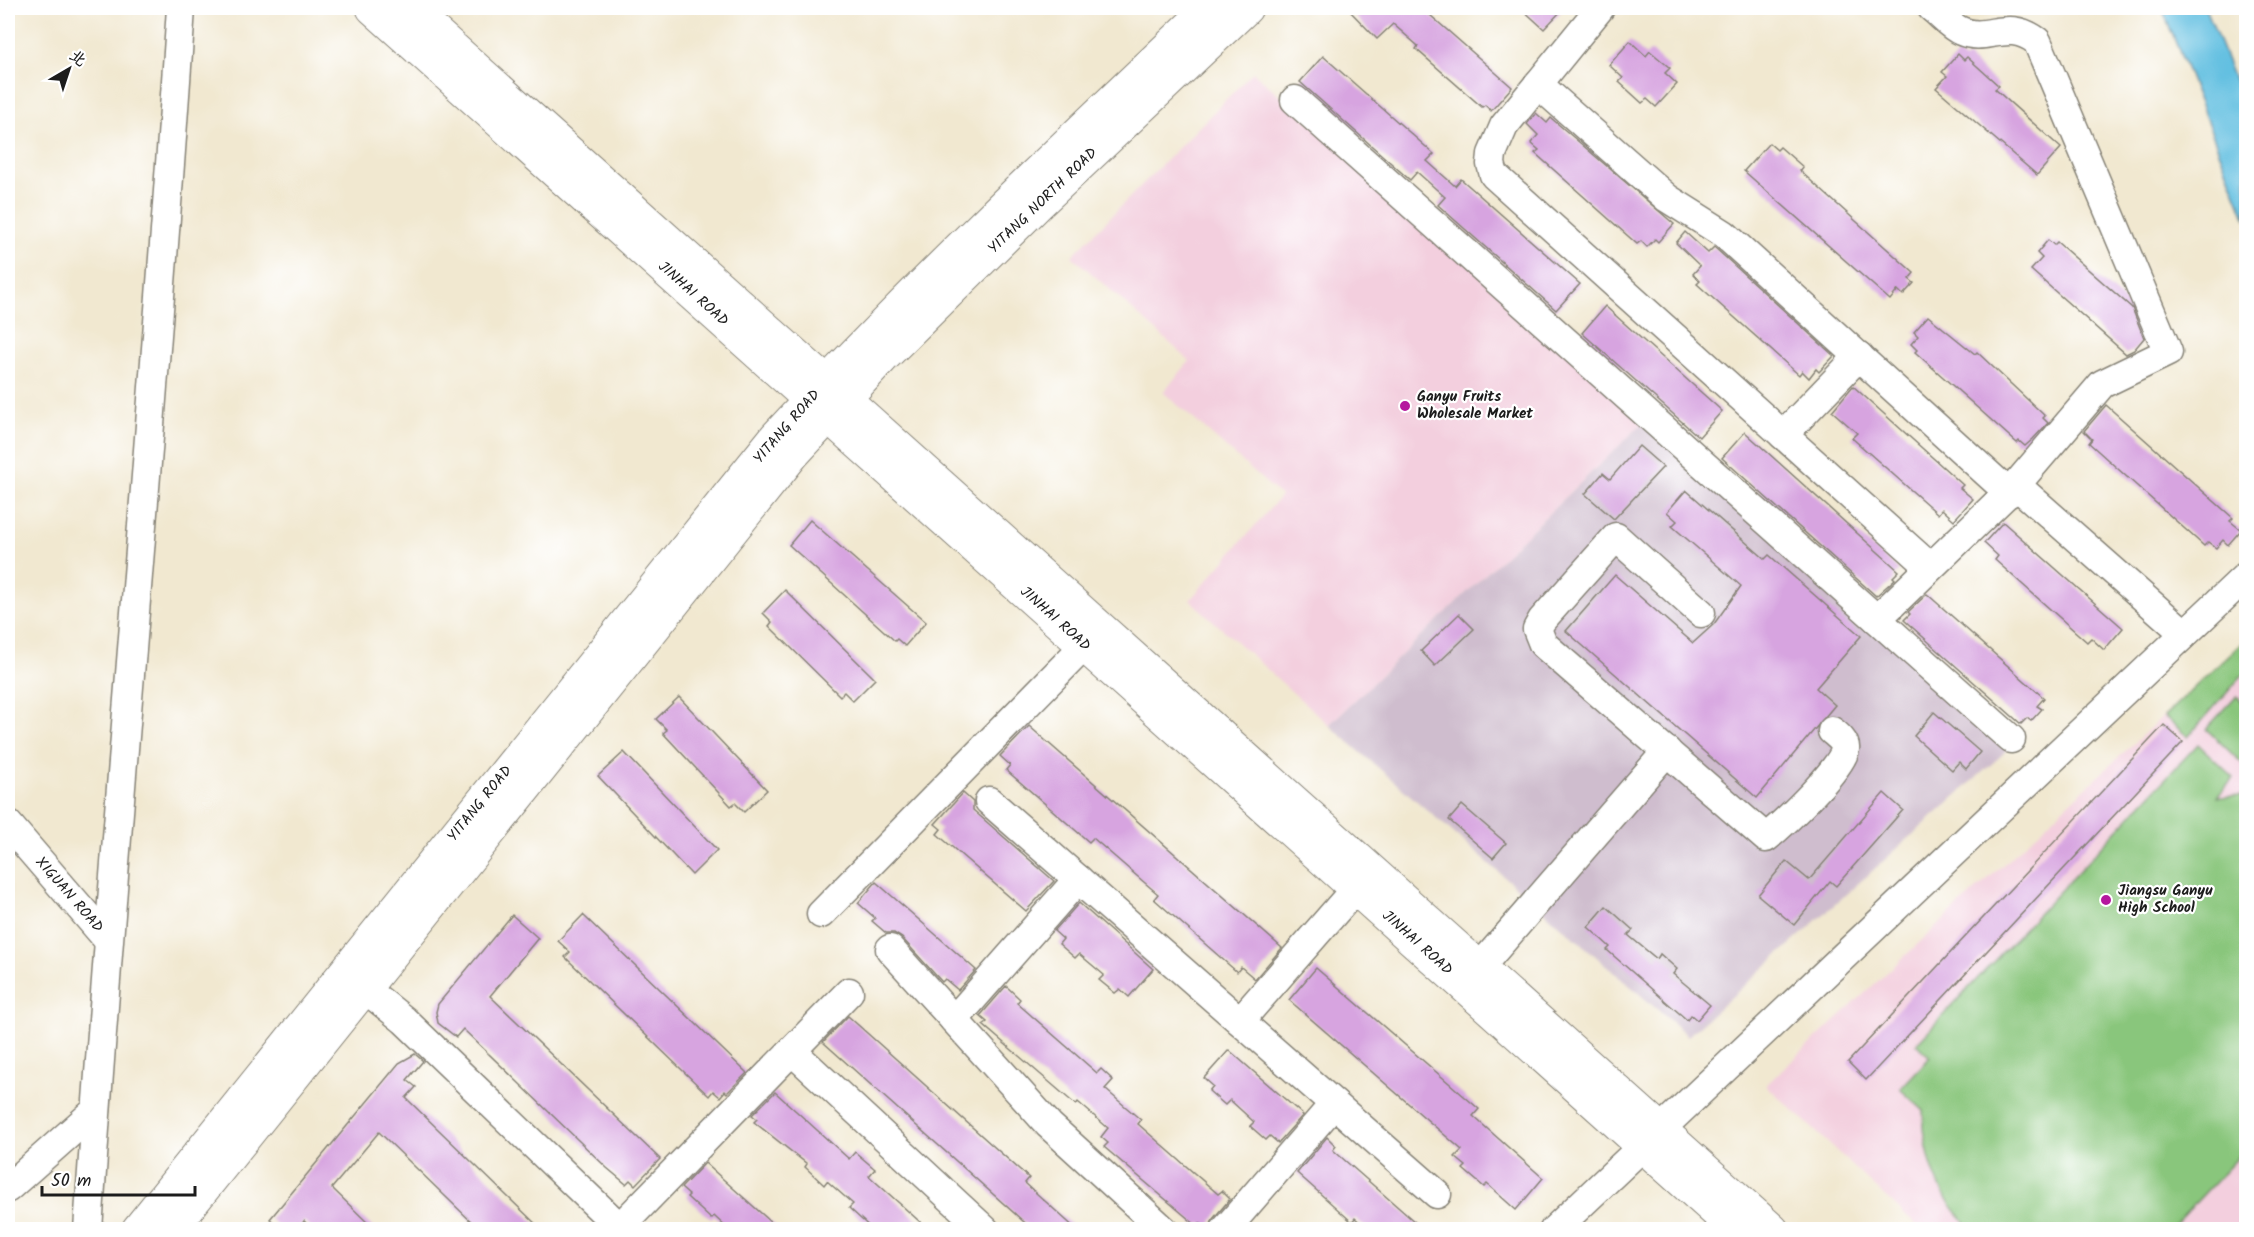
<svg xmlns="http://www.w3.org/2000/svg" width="2254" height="1237" font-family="Kalam,'LXGW WenKai TC',sans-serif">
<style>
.built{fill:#f3cfde}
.industrial{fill:#cfbdce}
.green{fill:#89c67c;stroke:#52714c;stroke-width:1.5}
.water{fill:#63c0e1;stroke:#406e7e;stroke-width:1.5}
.building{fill:#d7a4e0}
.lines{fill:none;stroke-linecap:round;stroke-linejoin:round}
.minor-casing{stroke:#868276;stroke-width:31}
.major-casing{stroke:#868276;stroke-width:35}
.minor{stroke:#fff;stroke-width:28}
.major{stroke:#fff;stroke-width:33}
.poi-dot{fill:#b5179e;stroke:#fff;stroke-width:2}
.labels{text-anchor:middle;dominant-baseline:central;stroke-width:4.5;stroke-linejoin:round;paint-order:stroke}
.street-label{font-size:15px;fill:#1c1c1c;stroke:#fff}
.poi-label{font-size:15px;font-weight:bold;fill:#1c1c1c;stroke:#fff;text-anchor:start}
</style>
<rect width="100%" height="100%" fill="#fff"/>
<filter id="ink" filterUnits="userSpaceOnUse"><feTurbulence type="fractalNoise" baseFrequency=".0167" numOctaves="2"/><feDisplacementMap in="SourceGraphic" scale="12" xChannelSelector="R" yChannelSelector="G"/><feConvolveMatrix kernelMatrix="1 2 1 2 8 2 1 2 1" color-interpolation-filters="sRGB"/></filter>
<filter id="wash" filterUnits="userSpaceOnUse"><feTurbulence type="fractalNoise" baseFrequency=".008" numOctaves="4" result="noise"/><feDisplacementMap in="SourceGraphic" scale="24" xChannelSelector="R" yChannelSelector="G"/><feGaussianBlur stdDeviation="1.35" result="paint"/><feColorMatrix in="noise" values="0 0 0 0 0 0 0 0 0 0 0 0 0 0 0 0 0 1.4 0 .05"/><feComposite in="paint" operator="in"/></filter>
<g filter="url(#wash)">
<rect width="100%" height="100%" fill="#f1e8d0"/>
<g class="built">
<polygon points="1253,72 1647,419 1329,725 1190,600 1281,496 1163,392 1190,361 1072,256"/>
<polygon points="2246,639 2246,1229 1920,1229 1766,1085"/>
</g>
<polygon class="industrial" points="1647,419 2014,744 1688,1036 1329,725"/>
<g class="green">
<polygon points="2246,639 2246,671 2188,737 2164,716"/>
<polygon points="2237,696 2246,705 2246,767 2206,729"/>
<path d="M2198,744L2234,778L2217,797L2246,796V1149L2171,1229H1973C1937,1198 1924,1156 1923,1110L1900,1089L1930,1057L1916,1044Z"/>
</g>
<polygon class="water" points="2162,8 2206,8 2246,109 2246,219"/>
<g id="blocks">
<g class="building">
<polygon points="1347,8 1422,8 1512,87 1491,111 1485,105 1482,107 1416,49 1418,46 1393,24 1377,39"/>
<polygon points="1521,8 1564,8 1544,29"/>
<polygon points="1630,41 1646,56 1650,51 1670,68 1665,73 1677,84 1656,107 1647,99 1642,103 1619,82 1623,78 1609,65"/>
<polygon points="1958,54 1964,60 1967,57 1999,86 1995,89 2061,148 2037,175 1936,88 1947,76 1942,72"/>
<polygon points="1323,56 1434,154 1427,161 1455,186 1461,179 1580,284 1556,310 1438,205 1445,197 1417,172 1410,180 1300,82"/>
<polygon points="1536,113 1547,123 1551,118 1674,224 1658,242 1655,239 1647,247 1641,241 1637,244 1535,153 1539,150 1531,143 1538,135 1527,124"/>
<polygon points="1769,143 1777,150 1780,147 1803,167 1800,171 1914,273 1909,279 1914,283 1903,295 1898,290 1890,300 1744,171"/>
<polygon points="1685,232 1708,253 1714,247 1834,356 1819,372 1816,369 1809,378 1802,371 1799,375 1697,284 1700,281 1693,274 1700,266 1676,243"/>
<polygon points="2048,240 2054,245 2057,242 2132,308 2144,338 2134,350 2126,354 2031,270 2042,258 2037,253"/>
<polygon points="1605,306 1722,411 1699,437 1582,333"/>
<polygon points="1928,316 1975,354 1977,352 2045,416 2043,418 2048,423 2033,439 2025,446 2019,441 2017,443 1915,352 1917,350 1911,344 1918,336 1914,332"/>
<polygon points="1853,386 1963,485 1960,488 1973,499 1954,520 1942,509 1938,514 1852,438 1857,433 1832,411"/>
<polygon points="2106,405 2233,518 2230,521 2241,530 2228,545 2223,540 2216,548 2208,542 2204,546 2089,443 2092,439 2084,431"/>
<polygon points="1745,432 1899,571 1893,577 1895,579 1876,596 1722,458"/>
<polygon points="1639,446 1663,467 1614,519 1585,494 1603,473 1610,479"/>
<polygon points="1686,490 1765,559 1769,555 1861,636 1816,688 1835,705 1757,798 1566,631 1615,575 1693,643 1714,624 1741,586 1672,526 1677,521 1667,512"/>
<polygon points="810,520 926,622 905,646 897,639 895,641 789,545"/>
<polygon points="2003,522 2123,628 2104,650 2091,638 2087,642 1995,560 1998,556 1984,543"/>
<polygon points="785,590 875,679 853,701 844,692 840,696 769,626 772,622 763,613"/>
<polygon points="1927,594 2044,698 2037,706 2042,709 2031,721 2027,718 2021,724 1904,620 1910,614 1908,612"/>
<polygon points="1459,614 1474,629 1435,666 1421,651"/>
<polygon points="679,697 767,790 744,812 735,803 731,806 663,733 667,730 656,719"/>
<polygon points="1934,712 1980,752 1966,769 1959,762 1952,770 1914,736"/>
<polygon points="2164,725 2183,742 1866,1080 1848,1062"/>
<polygon points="1029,726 1282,948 1255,979 1241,967 1237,972 1154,899 1158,894 1145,883 1093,838 1089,842 1006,770 1010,765 1000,756"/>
<polygon points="624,752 717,850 692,875 598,776"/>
<polygon points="963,793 973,802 973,810 1054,881 1026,911 937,834 941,829 935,824"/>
<polygon points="1884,793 1903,810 1836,886 1830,881 1794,925 1758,895 1786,861 1809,880"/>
<polygon points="1462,805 1506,843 1493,858 1449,820"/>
<polygon points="876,882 976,970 958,990 945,979 942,982 902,938 894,933 886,933 872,921 875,918 858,903"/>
<polygon points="1079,903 1153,969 1129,997 1120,989 1115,993 1099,980 1104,975 1079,954 1075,958 1059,944 1063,939 1054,931"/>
<polygon points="1606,906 1633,930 1628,935 1657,959 1660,954 1677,969 1673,974 1710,1005 1697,1020 1691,1015 1687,1020 1607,950 1610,947 1588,927"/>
<polygon points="512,915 538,938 490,996 660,1159 635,1185 630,1180 626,1184 607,1168 463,1029 456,1037 438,1023 436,1012 438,1004"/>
<polygon points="583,915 747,1073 727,1093 725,1091 720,1097 713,1091 709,1096 565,957 570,952 558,941"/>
<polygon points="1316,968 1479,1109 1473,1116 1543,1178 1516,1210 1487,1184 1484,1187 1463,1169 1466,1166 1455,1157 1462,1150 1289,1000"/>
<polygon points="1006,986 1020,999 1017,1003 1097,1073 1101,1069 1113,1080 1105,1089 1141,1120 1138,1124 1218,1194 1222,1191 1230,1199 1213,1219 1209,1230 1200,1223 1197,1226 1104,1147 1108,1143 1101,1137 1108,1128 1078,1102 1076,1105 983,1025 987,1022 980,1016"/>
<polygon points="848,1016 1029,1178 1025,1183 1077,1230 1033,1230 823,1042"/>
<polygon points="1229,1050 1303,1115 1278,1143 1270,1136 1266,1140 1250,1126 1254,1122 1230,1100 1225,1105 1209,1091 1213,1086 1204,1078"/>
<polygon points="415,1054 423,1061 407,1080 416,1087 406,1098 542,1230 480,1230 379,1132 332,1188 375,1230 313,1230 304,1221 298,1230 283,1230 270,1219 399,1063"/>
<polygon points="775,1092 849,1159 855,1152 875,1169 869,1176 929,1230 873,1230 849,1208 853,1204 827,1181 824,1185 805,1167 807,1164 754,1122 757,1119 752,1115"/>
<polygon points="1327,1137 1336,1146 1333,1150 1424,1230 1369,1230 1355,1218 1352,1222 1297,1173"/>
<polygon points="705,1163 780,1230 729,1230 714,1216 711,1219 687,1197 689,1195 681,1188"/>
</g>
</g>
</g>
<g filter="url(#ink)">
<use href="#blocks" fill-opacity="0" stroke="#868276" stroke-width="1.5"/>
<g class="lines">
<g class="minor-casing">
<g id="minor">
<polyline points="1600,8 1504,126 1492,154 1491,164 1494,175 1930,567"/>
<polyline points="1538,84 1667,198 1724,234 2009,493"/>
<polyline points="1295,100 2011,739"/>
<polyline points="1783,435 1859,356"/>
<polyline points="2016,485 2184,633"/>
<path d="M1701,613L1616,537L1542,620L1537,629L1543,644L1766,838C1783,824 1843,768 1845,749C1846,742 1837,735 1832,731"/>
<path d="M1877,619L2016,485L2102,384L2168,352L2037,41C2006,18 1988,43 1961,31C1951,27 1941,15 1932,8"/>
<polyline points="989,801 1437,1194"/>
<polyline points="8,824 107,939"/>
<polyline points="821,914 1085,645"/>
<polyline points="890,949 1049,1125 1164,1230"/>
<polyline points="1480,967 1667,751"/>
<polyline points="364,988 404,1020 609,1217"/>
<polyline points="954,1020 1078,879"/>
<polyline points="1240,1021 1356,888"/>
<polyline points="792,1051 985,1230"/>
<polyline points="8,1188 96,1110"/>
<path d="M88,1230C115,822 154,415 181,8"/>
<polyline points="617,1230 849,992"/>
<polyline points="1225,1230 1334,1104"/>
<polyline points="1554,1230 2246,576"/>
</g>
</g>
<g class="major-casing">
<g id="major">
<polyline points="373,8 1737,1230"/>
<polyline points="408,8 1772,1230"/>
<path d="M138,1230L775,438C914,288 1062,148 1210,8"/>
<polyline points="170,1230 793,454 883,357 1038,204 1246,8"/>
</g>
</g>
<use href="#minor" class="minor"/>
<use href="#major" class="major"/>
</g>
</g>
<g class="poi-dot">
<circle cx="1405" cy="406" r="6"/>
<circle cx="2106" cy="900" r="6"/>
</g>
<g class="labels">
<g class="street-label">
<text transform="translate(1043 201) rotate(-44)">YITANG NORTH ROAD</text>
<text transform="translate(693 294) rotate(42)">JINHAI ROAD</text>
<text transform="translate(787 427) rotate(-49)">YITANG ROAD</text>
<text transform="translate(1055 619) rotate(42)">JINHAI ROAD</text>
<text transform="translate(480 804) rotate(-51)">YITANG ROAD</text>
<text transform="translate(69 895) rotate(49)">XIGUAN ROAD</text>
<text transform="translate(1417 943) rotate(42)">JINHAI ROAD</text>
</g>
<g class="poi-label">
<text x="1417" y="397">Ganyu Fruits<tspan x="1417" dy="17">Wholesale Market</tspan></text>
<text x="2118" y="891">Jiangsu Ganyu<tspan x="2118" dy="17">High School</tspan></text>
</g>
</g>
<rect width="2254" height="1237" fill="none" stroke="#fff" stroke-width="30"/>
<g transform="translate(69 69) rotate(39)" stroke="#ffffff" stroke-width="4.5" paint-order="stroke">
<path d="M0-4.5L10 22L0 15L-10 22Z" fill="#1c1c1c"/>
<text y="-9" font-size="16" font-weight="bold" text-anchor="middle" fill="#1c1c1c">北</text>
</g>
<path d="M42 1186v9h153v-9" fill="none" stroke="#1c1c1c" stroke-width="3"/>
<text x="51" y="1186" font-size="18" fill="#1c1c1c" stroke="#ffffff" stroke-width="4.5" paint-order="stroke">50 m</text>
</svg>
